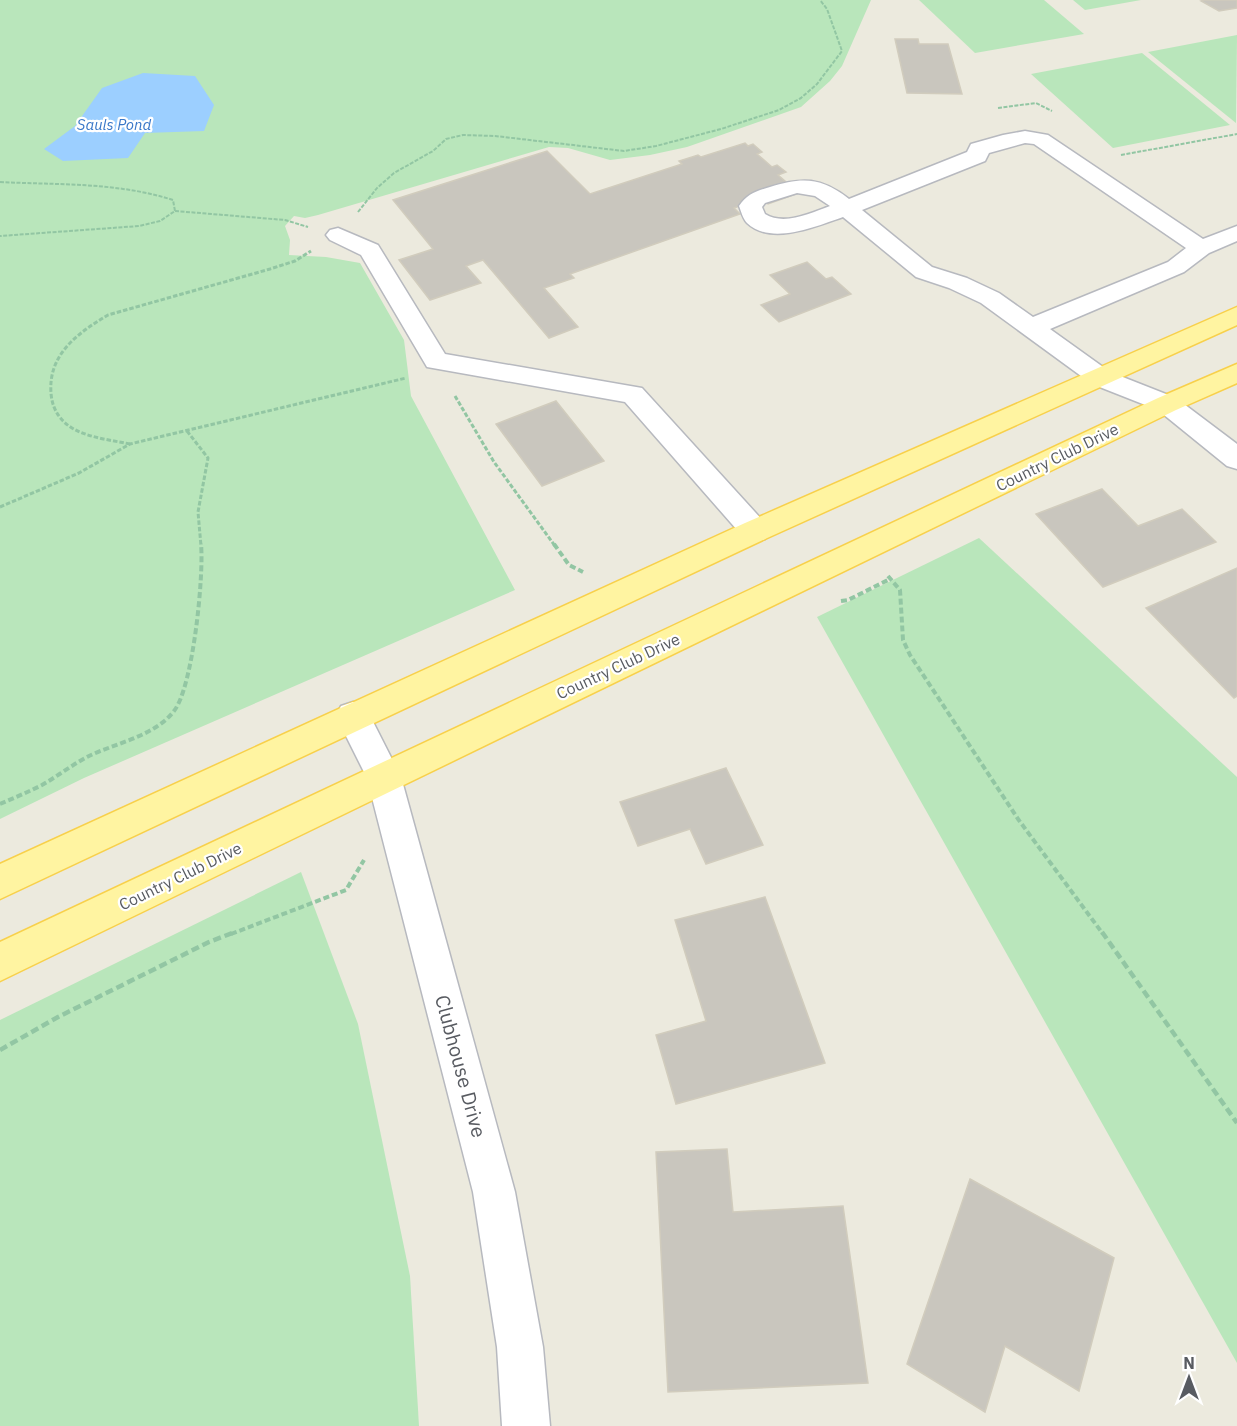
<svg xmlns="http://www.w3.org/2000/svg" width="1237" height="1426" font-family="'IBM Plex Sans',sans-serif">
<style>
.green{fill:#b9e6bb}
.water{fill:#9ccfff}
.building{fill:#c9c6be;stroke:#d1ccbd;stroke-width:1.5}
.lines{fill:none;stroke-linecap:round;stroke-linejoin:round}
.minor-casing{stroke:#b7b9bf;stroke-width:3}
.major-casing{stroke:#f8d04b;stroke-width:3}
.path-far3{stroke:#92c6a3;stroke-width:2;stroke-dasharray:4 1.5;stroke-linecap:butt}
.path-far2{stroke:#92c6a3;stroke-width:3;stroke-dasharray:4.5 2;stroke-linecap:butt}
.path-far1{stroke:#92c6a3;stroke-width:4;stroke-dasharray:6 3;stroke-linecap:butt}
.path{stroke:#92c6a3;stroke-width:4.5;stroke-dasharray:8 4;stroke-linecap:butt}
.minor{fill:#fff;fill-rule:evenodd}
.major{fill:#fff4a1;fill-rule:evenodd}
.labels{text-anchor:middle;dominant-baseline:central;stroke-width:4.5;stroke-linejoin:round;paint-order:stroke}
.far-water-label{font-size:15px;font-style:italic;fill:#3977c8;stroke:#fff}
.street-label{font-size:16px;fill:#585b61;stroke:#fff}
.near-street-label{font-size:20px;fill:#585b61;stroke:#fff}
</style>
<rect width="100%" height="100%" fill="#eceade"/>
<g class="green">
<polygon points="0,0 871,0 842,66 830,81 801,107 687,147 650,155 610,160 568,148 549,147 318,215 305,218 294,216 285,226 290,240 289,255 326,257 360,263 404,340 411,396 515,590 84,778 0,819"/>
<polygon points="919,0 1044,0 1084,34 975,53"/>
<polygon points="1073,0 1141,0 1085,10"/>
<polygon points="1237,35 1236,123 1148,52"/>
<polygon points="1142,53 1230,125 1113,148 1031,74"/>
<polygon points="979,538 1237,777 1237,1363 817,617"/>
<polygon points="301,872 358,1024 410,1276 419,1426 0,1426 0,1020"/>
</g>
<polygon class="water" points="143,73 195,76 214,105 204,131 145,133 128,158 63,161 44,149 75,126 102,88"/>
<g class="building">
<polygon points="1204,0 1237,0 1237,8 1219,11 1201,1"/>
<polygon points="895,39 918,39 919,44 948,44 962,94 907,93"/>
<polygon points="745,143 748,146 753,144 762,152 757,154 772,167 777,165 786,172 778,175 799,193 768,204 761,198 734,208 740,214 570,274 574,278 544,288 578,327 549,338 483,260 466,266 481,283 430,300 399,260 433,249 393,200 547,151 590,194 682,164 679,161 698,155 701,157"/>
<polygon points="807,262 826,279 832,277 851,294 779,322 761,305 790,294 770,275"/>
<polygon points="556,401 604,461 542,486 496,424"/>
<polygon points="1102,489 1138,526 1182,509 1216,542 1103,587 1036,514"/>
<polygon points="1237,568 1237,696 1234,698 1146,608"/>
<polygon points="726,768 763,845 706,864 690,829 638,846 620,802"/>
<polygon points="765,897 825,1063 676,1104 656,1035 706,1021 675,920"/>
<polygon points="727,1149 733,1212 843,1206 868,1383 668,1392 656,1152"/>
<polygon points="970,1179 1114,1258 1079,1391 1005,1346 985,1412 907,1364"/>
</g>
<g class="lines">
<g class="minor-casing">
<g id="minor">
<path d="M1025,131L1048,135L1203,239L1237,226V241L1209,253L1184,272L1050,329L1110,372L1176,398L1237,444V469L1227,466L1158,410L1092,384L981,303L949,288L916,277L843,217C817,226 771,246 747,223C743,219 741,211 739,206C747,194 756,191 770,187C802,177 821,177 849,199L967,152L971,144L1003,135ZM1025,143L1034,144L1186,248L1168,262L1033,317L999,293L967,278L932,267L862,210L985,161L989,153ZM797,193L815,196L830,206C811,213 784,226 765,214L762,207L765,203Z"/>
<polygon points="338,228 378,245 445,354 642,388 765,523 770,531 765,539 755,542 745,539 625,402 427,367 361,255 330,240 326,235 330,230"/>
<polygon points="353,702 365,706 401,777 515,1192 543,1347 550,1426 502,1426 497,1347 473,1192 367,778 336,716 341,706"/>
</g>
</g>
<g class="major-casing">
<g id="major">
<polygon points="1237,307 1237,325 765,539 0,899 0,864 745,523"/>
<polygon points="1237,364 1237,383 1176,410 0,981 0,942 1158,398"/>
</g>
</g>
<g class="path-far3">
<polyline points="998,108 1036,103 1052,111"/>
<polyline points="1121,155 1237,134"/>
<path d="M0,182C58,185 117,182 173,200L175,211L160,221L139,226L0,236"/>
<polyline points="175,211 285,220 308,227"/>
<polyline points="358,212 377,188 394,173 433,151 446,139 463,135 495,136 624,151 656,146 721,129 779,110 801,98 817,84 842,51 827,9 820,0"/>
</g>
<g class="path-far2">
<polyline points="455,396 494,462 555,546"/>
<polyline points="187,431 208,458 198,512 201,546"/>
<path d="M130,444C111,440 89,438 72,428C59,420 52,408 51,393C48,354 78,333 108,315L270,269L295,261L311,251"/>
<polyline points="0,507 79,473 130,444 406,378"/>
</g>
<g class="path-far1">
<polyline points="554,544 569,565 583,572"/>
<polyline points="888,576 900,590 903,640 910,655 1018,819 1103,934"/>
<polyline points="841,601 848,600 890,579"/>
<path d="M0,804C14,798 28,792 42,785C58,776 73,764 89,756C116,743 155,736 174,711C193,687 204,576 201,544"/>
<polyline points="231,934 346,890 364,860"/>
</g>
<g class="path">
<polyline points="1102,932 1237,1123"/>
<polyline points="0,1050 58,1017 209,942 235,932"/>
</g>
<use href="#minor" class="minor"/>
<use href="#major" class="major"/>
</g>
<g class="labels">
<g class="far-water-label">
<text x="114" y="124">Sauls Pond</text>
</g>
<g class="street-label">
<text transform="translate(1057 457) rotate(-26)">Country Club Drive</text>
<text transform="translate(618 666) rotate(-25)">Country Club Drive</text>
<text transform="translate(180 876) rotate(-26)">Country Club Drive</text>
</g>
<g class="near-street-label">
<text transform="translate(461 1066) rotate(75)">Clubhouse Drive</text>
</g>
</g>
<g transform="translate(1189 1378)" stroke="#ffffff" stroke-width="4.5" paint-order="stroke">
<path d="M0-4.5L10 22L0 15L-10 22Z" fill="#585b61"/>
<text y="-9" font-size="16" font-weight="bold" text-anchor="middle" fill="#585b61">N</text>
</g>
</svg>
